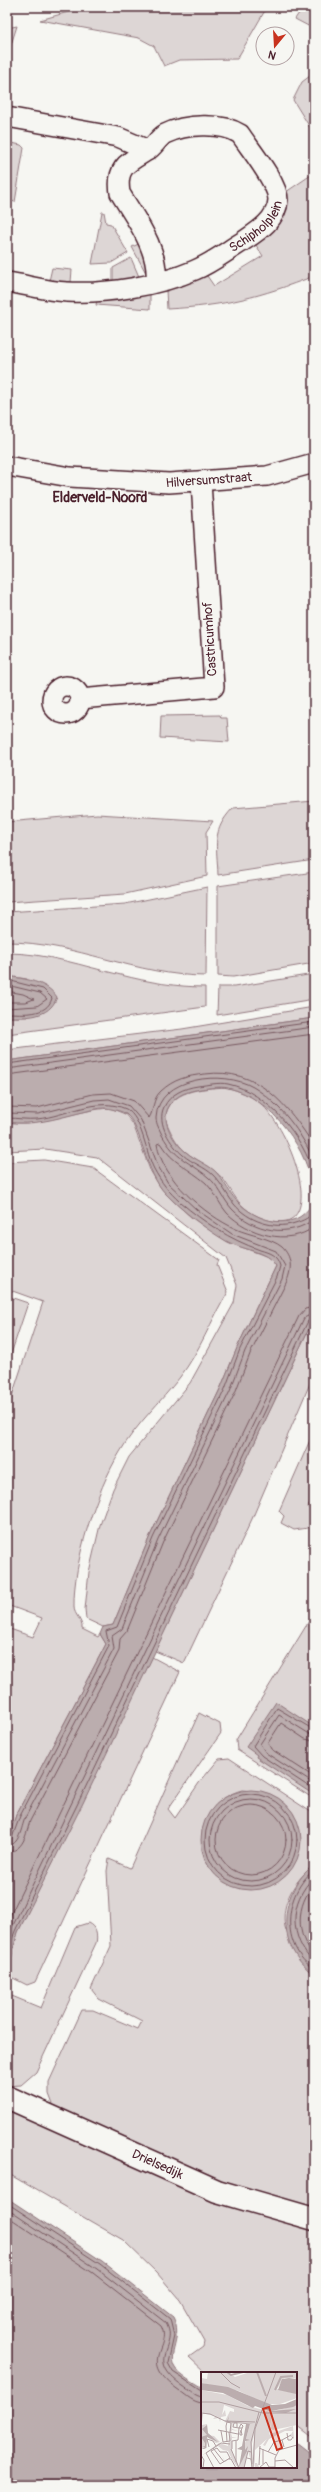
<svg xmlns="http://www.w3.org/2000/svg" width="321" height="2492" font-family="Pangolin,sans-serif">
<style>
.green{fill:#ddd6d5;stroke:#947a80;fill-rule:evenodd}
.water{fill:#bbadae;stroke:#8e747a}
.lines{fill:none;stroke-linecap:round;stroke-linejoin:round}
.shore{stroke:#77585f;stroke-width:1}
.minor-casing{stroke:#4a1f2b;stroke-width:22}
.tertiary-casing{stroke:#4a1f2b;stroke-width:25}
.minor{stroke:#f6f6f2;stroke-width:19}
.tertiary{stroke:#f6f6f2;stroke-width:22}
.labels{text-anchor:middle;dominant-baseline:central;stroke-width:3;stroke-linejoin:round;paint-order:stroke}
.street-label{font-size:13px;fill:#4a1f2b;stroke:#f6f6f2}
.neighbourhood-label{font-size:14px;font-weight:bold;fill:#4a1f2b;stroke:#f6f6f2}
.inset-river{fill:none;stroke:#bbadae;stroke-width:2}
.inset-road{fill:none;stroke:#b1a0a2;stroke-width:1}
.view{fill:#c8321e;fill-opacity:0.15;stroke:#c8321e;stroke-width:2}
.inset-edge{fill:none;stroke:#4a1f2b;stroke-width:2}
</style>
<rect width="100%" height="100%" fill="#f6f6f2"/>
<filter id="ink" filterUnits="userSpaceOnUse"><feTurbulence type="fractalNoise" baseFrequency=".025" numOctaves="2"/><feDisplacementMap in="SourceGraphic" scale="8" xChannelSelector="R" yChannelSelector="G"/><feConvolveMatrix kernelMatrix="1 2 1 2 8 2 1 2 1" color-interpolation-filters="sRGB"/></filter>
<g filter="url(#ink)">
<g class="green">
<polygon points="86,7 267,7 237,59 179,60 164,66 154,46 139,38 40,20"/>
<polygon points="289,7 314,7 314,29 295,19 299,13"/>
<polygon points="17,26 7,57 7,28"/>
<polygon points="314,73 314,134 293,100 302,82"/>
<polygon points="7,142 21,145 24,148 15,202 7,200"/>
<path d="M314,173V276C260,297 225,306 167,309L166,290L205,273L214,286L263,256L254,242L286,192Z"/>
<polygon points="102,212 104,212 106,223 111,224 128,253 111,263 92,264"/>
<polygon points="143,242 148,266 146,273 132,247"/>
<polygon points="131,258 140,279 113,281 113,268"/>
<polygon points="52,268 72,270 71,282 49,281"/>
<polygon points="150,293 150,309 96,305 97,300"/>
<polygon points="220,715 221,718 227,718 229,742 160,738 161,716"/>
<path d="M314,801V860L218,875C217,845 211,831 233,808Z"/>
<polygon points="97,814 213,821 206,832 207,876 125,894 7,902 7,822"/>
<polygon points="314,872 314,963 233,977 218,976 218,886"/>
<path d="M207,887L206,976C136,976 75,942 7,942V912L125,904Z"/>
<path d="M7,953C47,953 82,966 121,975C148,982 177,987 205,987V1007L7,1034V1017H28L27,979L7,976Z"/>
<polygon points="314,974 314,999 217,1015 218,987 234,987"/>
<polygon points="314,1007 314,1018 7,1061 7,1050 182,1029"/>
<path d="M226,1087C239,1091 251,1095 261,1104C286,1125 321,1210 287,1221C273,1224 255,1217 245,1208C235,1200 231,1189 223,1179C213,1167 198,1162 186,1152C176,1144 170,1131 165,1119C169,1089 201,1089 226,1087Z"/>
<path d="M110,1108L125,1114L133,1124L150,1170L161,1188L173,1201L192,1218L228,1242L271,1258L276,1266L237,1348L221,1387L150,1536L113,1625L103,1627L86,1619L85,1609L89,1572L100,1525L113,1489L129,1457L190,1383L234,1303L237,1285L226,1258L97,1157L45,1149L7,1151V1122C42,1127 75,1110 110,1108Z"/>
<path d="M44,1160L93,1168L219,1260L217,1265L228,1292C211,1320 200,1351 180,1377C161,1402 136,1424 120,1452C96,1491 73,1562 74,1607C74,1615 83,1620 82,1629L98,1637L100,1634L106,1644L16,1815L7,1842V1628L33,1637L42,1618L7,1605V1411L43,1302L7,1289V1162Z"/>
<polygon points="7,1296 28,1303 7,1366"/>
<polygon points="314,1318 314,1374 252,1519 184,1663 155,1651"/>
<polygon points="314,1431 314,1497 308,1507 314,1517 308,1528 294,1530 281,1523 284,1516 279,1511"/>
<polygon points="314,1613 314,1799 237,1750 236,1740"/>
<polygon points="152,1657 180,1672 35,1982 27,1985 7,1975 18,1932"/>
<path d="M199,1713L220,1724L221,1733L168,1809L175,1818L199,1783L219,1759L229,1758L314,1814V1865C296,1879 280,1903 285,1927C289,1941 301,1957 308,1970L314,1974V2212L239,2190L54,2107L49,2094V2082L82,2010H93L138,2029L142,2021L99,1999L91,1989L111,1946L107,1871L109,1859L130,1868ZM242,1790C265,1792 281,1794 294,1815V1864L283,1878L226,1883C188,1857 197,1802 242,1790Z"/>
<path d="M88,1923C96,1927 98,1935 96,1943L36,2072L21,2085L7,2086V1994L41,2008L75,1927Z"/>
<polygon points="7,2106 314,2229 314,2439 296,2425 296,2373 206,2373 189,2357 203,2347 204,2342 180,2300 157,2273 123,2240 7,2173"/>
</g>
<g class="water">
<path d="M7,976C25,979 46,981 57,997C49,1019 26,1017 7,1017Z"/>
<path d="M314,1018V1195C310,1152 272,1097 228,1088C220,1086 209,1088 201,1089C188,1091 174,1095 168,1108C161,1122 174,1143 186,1152C195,1160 208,1164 216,1172C225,1182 230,1195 240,1204C262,1225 301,1232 314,1199V1318L83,1803L18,1932L7,1970V1842L16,1815L106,1644L100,1634L103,1627L113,1625L150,1536L221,1387L237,1348L276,1266C267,1250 241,1250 226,1241C204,1228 184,1212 166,1194C145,1173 142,1127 126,1114C122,1111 115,1110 111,1109C101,1106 89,1111 79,1113C55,1119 32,1126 7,1122V1061Z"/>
<polygon points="276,1702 314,1727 314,1795 256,1757 257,1755 246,1747"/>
<circle cx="251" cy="1840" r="50"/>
<path d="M314,1865V1974C275,1948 278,1892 314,1865Z"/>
<path d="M7,2198L102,2261L173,2317C184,2338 166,2354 175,2368C180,2376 194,2383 202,2388V2467H296V2442L314,2456V2485H7Z"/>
</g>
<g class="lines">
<g class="shore">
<path d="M7,980L43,989L52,998C47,1017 22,1013 7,1013"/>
<polyline points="7,985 40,993 47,999 37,1006 7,1008"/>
<polyline points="7,991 23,994 34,999 26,1002 7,1002"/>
<polyline points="7,1064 314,1022"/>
<polyline points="7,1069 314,1027"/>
<polyline points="7,1075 314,1034"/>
<path d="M7,1107L37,1108L93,1094L111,1093L134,1101L149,1118C154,1111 152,1099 161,1091C174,1079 187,1076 205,1074C258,1067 288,1105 314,1146"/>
<path d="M7,1113L38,1114L94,1100L109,1099L129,1106L141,1120L158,1166L168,1183L197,1210L232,1234L276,1251L285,1266L282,1279L245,1351L230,1391L158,1540L122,1629L112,1636L114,1649L25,1818C21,1828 20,1845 7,1846"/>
<path d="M7,1118C17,1118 27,1120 37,1119C67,1116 97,1096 126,1109C142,1117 146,1154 154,1169C161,1182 169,1192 180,1202C205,1223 229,1239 260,1250C270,1253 277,1255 280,1266L277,1277L240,1349L225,1389L153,1538L117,1627L106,1631L109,1646L20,1816L12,1838L7,1841"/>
<path d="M314,1161C302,1133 280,1103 253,1087C224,1070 158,1076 156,1118C156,1124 160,1130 162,1135C176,1160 189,1161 208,1177C219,1186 223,1199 232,1209C253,1231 289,1239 314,1219"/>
<path d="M314,1175C304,1137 267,1092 228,1084C219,1082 207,1085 198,1086C184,1088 170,1094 164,1107C156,1123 171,1145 183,1155C192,1163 205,1167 213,1175C222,1184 227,1195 234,1204C248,1221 274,1230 295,1223C302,1221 311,1218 314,1210"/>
<polyline points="314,1730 277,1708 253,1746 262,1756 314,1790"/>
<polyline points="314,1735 308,1733 279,1715 260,1744 266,1753 314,1784"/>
<polyline points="314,1741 305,1739 281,1723 268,1743 271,1749 314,1777"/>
<circle cx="251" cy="1840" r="46"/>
<circle cx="251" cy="1840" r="41"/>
<circle cx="251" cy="1840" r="35"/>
<path d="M7,1852C24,1851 26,1834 30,1821L119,1651L120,1639L127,1631L163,1542L235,1393L250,1354L287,1281C292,1268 292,1257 282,1247C271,1238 249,1235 236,1229C205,1215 162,1179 157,1144L160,1143C173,1164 189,1168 206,1183C215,1192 219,1204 227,1213C248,1234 288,1247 314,1227"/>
<path d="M314,1870C283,1894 280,1947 314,1969"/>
<path d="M314,1877C288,1902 289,1938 314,1963"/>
<path d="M314,1885C296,1904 295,1936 314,1955"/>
<polyline points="7,1922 299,1316 305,1309 314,1307"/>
<polyline points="7,1938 304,1318 314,1313"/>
<polyline points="7,1954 15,1931 79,1801 308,1321 314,1318"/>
<polyline points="7,2203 100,2264 170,2319 174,2336 168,2363 173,2372 202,2391"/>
<path d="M7,2209L97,2269L166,2323C180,2348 143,2358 183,2386C189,2390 195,2396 202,2397"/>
<path d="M7,2216L93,2273L161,2326C173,2348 135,2360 180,2391C187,2396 193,2402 202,2403"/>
</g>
<g class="minor-casing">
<g id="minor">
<polyline points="7,117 118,137 148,150"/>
<path id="s1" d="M7,282C27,285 47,291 67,292C107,294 158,286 195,270C212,263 227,251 242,242C257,232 277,220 278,200C278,183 250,149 240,134C222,122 185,124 165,134C158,138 154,147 147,151C127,163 116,167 120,193C136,220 159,249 156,281"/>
<path id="s2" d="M7,466L70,477L169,483L267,476L314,463"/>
<circle cx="66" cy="700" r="14"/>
<polyline points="80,699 214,687 201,482"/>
</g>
</g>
<g class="tertiary-casing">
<g id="tertiary">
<path id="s3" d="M7,2097L217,2191L314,2219"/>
</g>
</g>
<use href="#minor" class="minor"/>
<use href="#tertiary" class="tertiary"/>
</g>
</g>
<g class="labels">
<g class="street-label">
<text stroke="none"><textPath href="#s1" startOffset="268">Schipholplein</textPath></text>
<text stroke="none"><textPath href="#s2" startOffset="203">Hilversumstraat</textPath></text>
<text transform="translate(210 639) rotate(-94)">Castricumhof</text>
<text stroke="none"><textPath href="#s3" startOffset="165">Drielsedijk</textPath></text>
</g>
<g class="neighbourhood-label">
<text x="100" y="497">Elderveld-Noord</text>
</g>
</g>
<g transform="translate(201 2372)">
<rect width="96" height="96" fill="#f6f6f2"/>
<path d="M0,0V6L6,7L7,0H26L34,5L49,0H96V11L94,6H83L76,17L96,22V26L79,32H65L38,19L0,11ZM0,18L26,23L47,34L70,40L96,33V53L72,58L70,57L71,42L68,65L54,78V91H56L58,95L54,96L52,79L54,58L51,72L52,96L47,79L43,96H37L30,86L24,90L27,94L24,90L18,93L24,90L21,84L24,89L30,85L27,79L22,78L17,74L0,84L18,71L27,74L30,50L37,51H32L31,57L37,59L31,58L30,61L31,65H36L31,66V80L38,94L49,52L24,49L29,39L33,40V37L23,33L21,43L24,38L25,44L20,45L19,50L18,46L12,47L15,44L0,41ZM1,46V53L6,52V63L13,64L19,70L15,71L6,65V76L2,77L0,76ZM92,54L93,67L89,64L92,59H84L68,67L64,74L62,73L69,62Z" fill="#ddd6d5"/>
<path d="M88,6L95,7V22L77,18L81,7ZM0,11L27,15L71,33L84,32L96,27V33L92,35L70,39L95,37L85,41L71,40L54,34L52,36L22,21L0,18ZM28,44L27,49L53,52H49L45,67L49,68L44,69V78L47,74L42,96L46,79L38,95L41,78L36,77L41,74L45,52L23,50L26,49ZM6,45V52L7,61L17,70L6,65L5,76L3,77H1L4,75L1,74H4V71L0,65L6,63L1,57L6,53Z" fill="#bbadae"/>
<path class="inset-river" d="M26,0L30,3L42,0M56,0L65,24M74,18L80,5L92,4"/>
<path class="inset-road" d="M19,0L30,11L39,16M0,30H18L62,41H96M0,41L9,42L24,49L54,50M25,54L26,70M25,54L26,50L30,51L29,60M0,58L1,42M17,58L37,62M40,58L41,63H39V61L42,54L40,52L38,56H41M20,59L22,70L29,69L28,60M86,61L87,68H90L92,65M35,69V90M8,75L6,67L12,69L15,74M83,75L81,68L90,63M12,76L23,90M16,76L19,80H26L29,86L19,92L10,79ZM58,76L75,83M30,77L38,96M31,77V69L37,68L38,56L32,55L33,51H36V55M62,77V92M67,80L73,70L81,68M0,83L3,88L2,96M46,86L50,87L51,96M28,87H30L35,96M74,89L84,88L93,96M51,92L50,70L58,40M58,93L59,74M13,96L5,81L20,71L29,72M43,96L47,79L50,80M52,96L54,57L75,0M58,96L65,90L68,95H74M74,96V86L78,78L96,73"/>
<path class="view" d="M68,35L81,76L76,78L62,37Z"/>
<rect width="96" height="96" class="inset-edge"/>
</g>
<rect width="321" height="2492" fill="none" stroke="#f6f6f2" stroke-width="24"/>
<rect x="12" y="12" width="297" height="2468" fill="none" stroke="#4a1f2b" stroke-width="1.5" filter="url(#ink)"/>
<g transform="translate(275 46) rotate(198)"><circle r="19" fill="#f6f6f2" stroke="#b1a0a2"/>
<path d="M0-3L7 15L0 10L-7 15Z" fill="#c8321e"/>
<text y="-6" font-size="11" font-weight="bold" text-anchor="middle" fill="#4a1f2b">N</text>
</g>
</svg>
